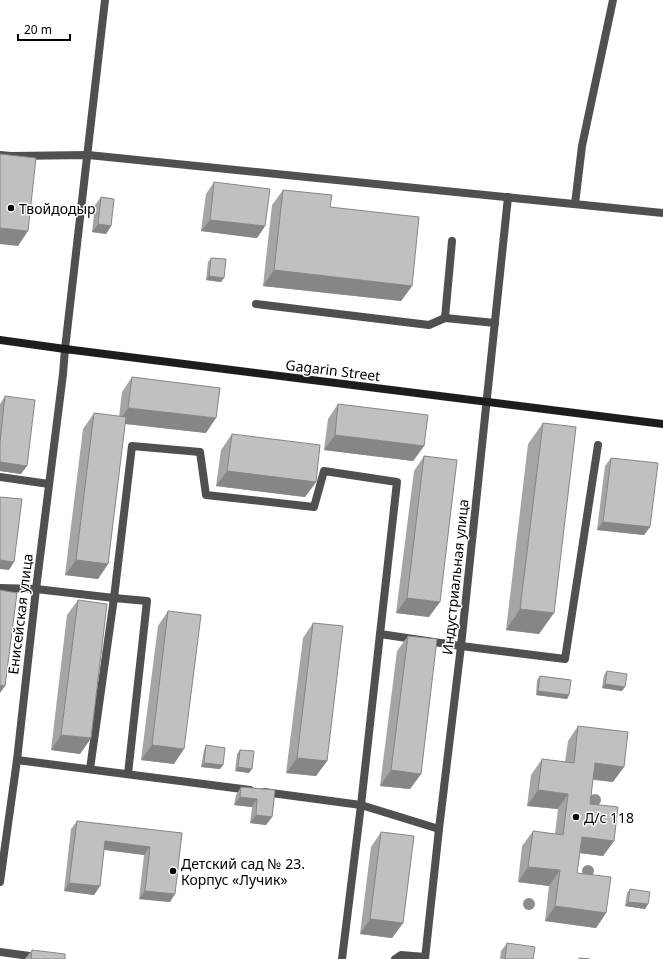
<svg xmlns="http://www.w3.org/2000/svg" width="663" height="959" font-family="'Noto Sans',sans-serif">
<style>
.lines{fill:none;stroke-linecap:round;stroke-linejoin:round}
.service{stroke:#505050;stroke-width:8}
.minor{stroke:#505050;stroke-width:8}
.tertiary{stroke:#505050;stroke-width:8}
.secondary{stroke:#1d1d1d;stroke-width:8}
.tree{fill:#8c8c8c}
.wall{fill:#a5a5a5}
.shaded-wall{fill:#868686}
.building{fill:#c0c0c0;stroke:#868686}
.poi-dot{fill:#000;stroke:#fff;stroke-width:1.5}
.labels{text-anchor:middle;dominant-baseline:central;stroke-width:3;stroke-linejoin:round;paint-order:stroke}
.poi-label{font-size:14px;fill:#000;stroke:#fff;text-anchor:start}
.street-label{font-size:14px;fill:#000;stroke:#fff}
</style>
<rect width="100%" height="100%" fill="#fff"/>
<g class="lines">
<g class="service">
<polyline points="0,155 11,156 88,155 663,213"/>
<polyline points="575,204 582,146 613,0"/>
<polyline points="256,304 429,325 445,318 495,323"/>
<polyline points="445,318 452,241"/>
<polyline points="0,477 49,484"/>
<polyline points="0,588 36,589 114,598 132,446 200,452 206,495 314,507 324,471 397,482 380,634 461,646 565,659 598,445"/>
<polyline points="17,760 250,790"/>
<polyline points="90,769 114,598 147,601 128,774"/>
<polyline points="264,792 361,805 439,829"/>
<polyline points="0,952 52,959"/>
<polyline points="342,959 361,805 380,634"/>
<polyline points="395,959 401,955 425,957"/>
</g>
<g class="minor">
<polyline points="0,882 17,760 36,589 63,374 65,349"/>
<polyline points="425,959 439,829 461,646 508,197"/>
</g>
<polyline class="tertiary" points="65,349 105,0"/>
<polyline class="secondary" points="0,340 65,349 663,424"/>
</g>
<g class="tree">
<circle cx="595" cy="800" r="6"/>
<circle cx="588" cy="871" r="6"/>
<circle cx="529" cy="904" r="6"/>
</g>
<g class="wall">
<polygon points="214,182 265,226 257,238 201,231 206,194"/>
<polygon points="283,190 330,207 412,286 401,301 263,286 272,205"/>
<polygon points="101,197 111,226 106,234 92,232 95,205"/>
<polygon points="211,258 221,282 206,280 208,262"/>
<polygon points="132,377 206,433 125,424 108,564 98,579 65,575 83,429 94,413 119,417 122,392"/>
<polygon points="5,396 21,474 0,471 0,404"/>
<polygon points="338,404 424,446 413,461 324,450 328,419"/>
<polygon points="543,423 539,634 506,630 528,444"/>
<polygon points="232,434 316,482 305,497 216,486 221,450"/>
<polygon points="424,456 429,617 396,613 414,471"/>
<polygon points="611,458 650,527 644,535 597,530 605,466"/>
<polygon points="78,600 91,738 80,754 51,750 67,615"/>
<polygon points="168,611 174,764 141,760 158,626"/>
<polygon points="313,623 327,761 316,776 286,773 303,638"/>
<polygon points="408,636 421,774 410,789 380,786 397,651"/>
<polygon points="607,671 622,691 602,688 604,675"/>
<polygon points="540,676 569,695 567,699 536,695 537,680"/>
<polygon points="578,726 613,782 593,780 590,804 614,841 603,856 580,853 577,873 606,913 596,928 545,921 549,886 518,882 522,846 533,831 555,834 558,809 527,806 531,775 542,759 565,762 568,741"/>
<polygon points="206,745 223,765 220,769 201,767 204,750"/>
<polygon points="240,750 249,773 235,771 237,754"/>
<polygon points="241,787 275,790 272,817 266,825 250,823 252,807 234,805 236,795"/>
<polygon points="77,821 182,833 170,902 139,899 144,855 104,850 100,886 94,895 64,891 71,829"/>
<polygon points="381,832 403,923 392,938 360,934 371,847"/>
<polygon points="630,889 648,904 645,909 625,906 627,893"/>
<polygon points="507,943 533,959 500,959 501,951"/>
<polygon points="32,950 65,959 25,959"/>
</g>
<g class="shaded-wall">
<polygon points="210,220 265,226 257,238 201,231"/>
<polygon points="98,224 111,226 106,234 92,232"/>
<polygon points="0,228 28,231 18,246 0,244"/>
<polygon points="274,270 412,286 401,301 263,286"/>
<polygon points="209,276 224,278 221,282 206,280"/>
<polygon points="128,408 216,418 206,433 118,423"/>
<polygon points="335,435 424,446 413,461 324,450"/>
<polygon points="0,462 27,466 21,474 0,471"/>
<polygon points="227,471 316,482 305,497 216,486"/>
<polygon points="603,522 650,527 644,535 597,530"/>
<polygon points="0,560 14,562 9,570 0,569"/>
<polygon points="76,560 108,564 98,579 65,575"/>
<polygon points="407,598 440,602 429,617 396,613"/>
<polygon points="520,609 554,613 539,634 506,630"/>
<polygon points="605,684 625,687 622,691 602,688"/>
<polygon points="0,685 5,686 0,693"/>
<polygon points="538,691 569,695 567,699 536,695"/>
<polygon points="61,735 91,738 80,754 51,750"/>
<polygon points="152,745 184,749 174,764 141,760"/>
<polygon points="297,758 327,761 316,776 286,773"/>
<polygon points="204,763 223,765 220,769 201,767"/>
<polygon points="595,763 624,767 613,782 585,778"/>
<polygon points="238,767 252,769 249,773 235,771"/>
<polygon points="391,770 421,774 410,789 380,786"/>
<polygon points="538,790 568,794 558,809 527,806"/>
<polygon points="240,797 257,799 252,807 234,805"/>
<polygon points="256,815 272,817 266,825 250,823"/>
<polygon points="582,837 614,841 603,856 571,852"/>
<polygon points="105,841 150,847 144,855 99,849"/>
<polygon points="528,867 560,870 549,886 518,882"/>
<polygon points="69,883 100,886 94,895 64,891"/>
<polygon points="145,891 175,894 170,902 139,899"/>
<polygon points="628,902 648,904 645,909 625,906"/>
<polygon points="555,906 606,913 596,928 545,921"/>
<polygon points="370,919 403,923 392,938 360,934"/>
</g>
<g class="building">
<polygon points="0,154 36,158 28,231 0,228"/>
<polygon points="214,182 270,189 265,226 210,220"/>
<polygon points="283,190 332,195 330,207 419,217 412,286 274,270"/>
<polygon points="101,197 114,199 111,226 98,224"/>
<polygon points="211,258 226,259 224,278 209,276"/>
<polygon points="132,377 220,388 216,418 128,408"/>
<polygon points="5,396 35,400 27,466 0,462 0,442"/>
<polygon points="338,404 428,415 424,446 335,435"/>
<polygon points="94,413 126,417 108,564 76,560"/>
<polygon points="543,423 576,427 554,613 520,609"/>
<polygon points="232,434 320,445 316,482 227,471"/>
<polygon points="424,456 457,460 440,602 407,598"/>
<polygon points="611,458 658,463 650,527 603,522"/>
<polygon points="0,497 22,499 14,562 0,560"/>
<polygon points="0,590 17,593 5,686 0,685"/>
<polygon points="78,600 107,604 91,738 61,735"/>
<polygon points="168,611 201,615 184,749 152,745"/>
<polygon points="313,623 343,626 327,761 297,758"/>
<polygon points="408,636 437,639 421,774 391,770"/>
<polygon points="607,671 627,674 625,687 605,684"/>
<polygon points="540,676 571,680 569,695 538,691"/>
<polygon points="578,726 628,732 624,767 595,763 590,804 618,807 614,841 582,837 577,873 611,877 606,913 555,906 560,870 528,867 533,831 563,835 568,794 538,790 542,759 574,763"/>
<polygon points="206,745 225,748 223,765 204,763"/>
<polygon points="240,750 254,751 252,769 238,767"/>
<polygon points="241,787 275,790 272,817 256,815 257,799 240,797"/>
<polygon points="77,821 182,833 175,894 145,891 150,847 105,841 100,886 69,883"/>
<polygon points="381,832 414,836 403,923 370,919"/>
<polygon points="630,889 650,892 648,904 628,902"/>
<polygon points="507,943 535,947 533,959 505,959"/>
<polygon points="32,950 65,954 65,959 31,959"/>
<polygon points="579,958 590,959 579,959"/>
</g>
<g class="poi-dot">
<circle cx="11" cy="208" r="4"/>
<circle cx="576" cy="817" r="4"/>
<circle cx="173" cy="871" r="4"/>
</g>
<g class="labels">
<g class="poi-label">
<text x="19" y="208">Твойдодыр</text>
<text x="584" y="817">Д/с 118</text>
<text x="181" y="863">Детский сад № 23.<tspan x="181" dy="16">Корпус «Лучик»</tspan></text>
</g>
<g class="street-label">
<text transform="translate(333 370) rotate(7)">Gagarin Street</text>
<text transform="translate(455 577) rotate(-84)">Индустриальная улица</text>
<text transform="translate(20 614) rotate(-83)">Енисейская улица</text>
</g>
</g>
<path d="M18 34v6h52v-6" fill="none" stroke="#000000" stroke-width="2"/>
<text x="24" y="34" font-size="12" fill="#000000" stroke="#ffffff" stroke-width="3" paint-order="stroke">20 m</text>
</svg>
